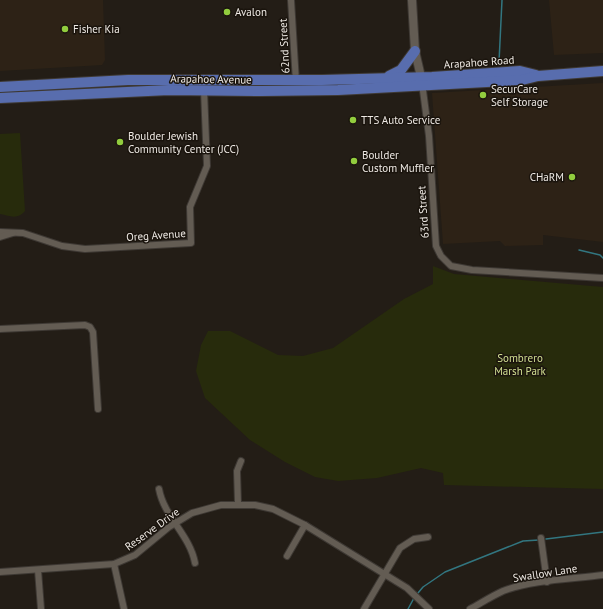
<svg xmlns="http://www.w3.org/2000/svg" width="603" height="609" font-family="'PT Sans',sans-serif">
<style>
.built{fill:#2d2216}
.green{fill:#272b0c}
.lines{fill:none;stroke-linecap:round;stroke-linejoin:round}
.stream{stroke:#327680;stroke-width:1.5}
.minor-casing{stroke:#3e3934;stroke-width:8}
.tertiary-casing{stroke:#3e3934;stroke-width:10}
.primary-casing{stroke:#3e3934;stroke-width:12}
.minor{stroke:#635c53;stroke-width:6}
.tertiary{stroke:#635c53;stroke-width:8}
.primary{stroke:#586dae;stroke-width:10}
.poi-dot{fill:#92cd3e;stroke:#1a140d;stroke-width:1.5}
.labels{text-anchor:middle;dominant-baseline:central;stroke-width:3;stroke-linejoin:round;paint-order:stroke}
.poi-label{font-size:11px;fill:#eee9e4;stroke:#1a140d;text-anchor:start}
.street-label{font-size:11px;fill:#eee9e4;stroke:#1a140d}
.park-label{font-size:11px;fill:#d2df92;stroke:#1a140d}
</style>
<rect width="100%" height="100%" fill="#231d16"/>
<g class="built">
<polygon points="0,0 103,0 105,60 102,65 0,71"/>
<polygon points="549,0 603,0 603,53 554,55"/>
<polygon points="603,83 603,242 543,235 543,245 505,246 500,241 443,244 432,93"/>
</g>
<g class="green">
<path d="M20,133L25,211C17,220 10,216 0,214V134Z"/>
<polygon points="433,266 454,274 603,287 603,489 444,485 443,473 421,468 377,478 338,481 315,477 285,462 250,440 205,398 196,371 201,345 208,331 230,331 278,355 303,356 333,348 404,299 433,284"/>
</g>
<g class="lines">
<g class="stream">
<polyline points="499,62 502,0"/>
<polyline points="579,250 600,255 603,258"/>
<polyline points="546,539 603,532"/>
<polyline points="418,593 423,587 445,572 523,541 539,540"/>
<polyline points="408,609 414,598"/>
</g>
<g class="minor-casing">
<g id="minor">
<polyline points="291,0 296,82"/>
<polyline points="422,83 429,136 436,246 441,256 451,266 472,270 603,278"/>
<polyline points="0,232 23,233 62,246 85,249 191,243 190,207 207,166 204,90"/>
<polyline points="0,237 13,233"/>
<polyline points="0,329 85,325 90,327 93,332 98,409"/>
<path d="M159,489C164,517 190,535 195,563"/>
<polyline points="238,504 237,471 241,461"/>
<polyline points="541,538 547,582"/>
<polyline points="287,556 305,525"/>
<polyline points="114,564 124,609"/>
<polyline points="38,570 41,609"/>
<polyline points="0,572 114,564 135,555 169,527 192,513 221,505 255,505 273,509 305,525 407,588 429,609"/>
<polyline points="364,609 400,548 414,539 428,537"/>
<path d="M470,609C481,603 492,596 503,591C531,580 572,579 603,575"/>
</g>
</g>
<g class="tertiary-casing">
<polyline id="tertiary" points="412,0 415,51 421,77"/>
</g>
<g class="primary-casing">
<g id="primary">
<polyline points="389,76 401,70 415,51"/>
<polyline points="0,87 128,80 322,80 432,77 520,71 536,75"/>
<polyline points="0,98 169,90 261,91 338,90 522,80 538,76 603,71"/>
</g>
</g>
<use href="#minor" class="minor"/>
<use href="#tertiary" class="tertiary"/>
<use href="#primary" class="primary"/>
</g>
<g class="poi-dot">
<circle cx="227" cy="12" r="4"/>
<circle cx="65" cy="29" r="4"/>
<circle cx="483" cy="95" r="4"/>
<circle cx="353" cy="120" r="4"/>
<circle cx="120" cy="142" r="4"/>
<circle cx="354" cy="161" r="4"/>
<circle cx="572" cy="177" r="4"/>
</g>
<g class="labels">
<g class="poi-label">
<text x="235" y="12">Avalon</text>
<text x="73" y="29">Fisher Kia</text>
<text x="491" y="89">SecurCare<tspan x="491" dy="13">Self Storage</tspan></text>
<text x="361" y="120">TTS Auto Service</text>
<text x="128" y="136">Boulder Jewish<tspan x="128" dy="13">Community Center (JCC)</tspan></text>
<text x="362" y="155">Boulder<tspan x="362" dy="13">Custom Muffler</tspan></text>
<text x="564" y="177" text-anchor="end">CHaRM</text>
</g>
<g class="street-label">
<text transform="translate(284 46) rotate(-93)">62nd Street</text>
<text transform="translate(479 62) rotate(-4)">Arapahoe Road</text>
<text transform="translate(211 79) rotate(1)">Arapahoe Avenue</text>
<text transform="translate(423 212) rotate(-94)">63rd Street</text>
<text transform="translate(156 235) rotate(-4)">Oreg Avenue</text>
<text transform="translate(152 529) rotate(-36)">Reserve Drive</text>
<text transform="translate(545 573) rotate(-9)">Swallow Lane</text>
</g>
<g class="park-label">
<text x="520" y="358">Sombrero<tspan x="520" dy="13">Marsh Park</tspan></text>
</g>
</g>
</svg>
